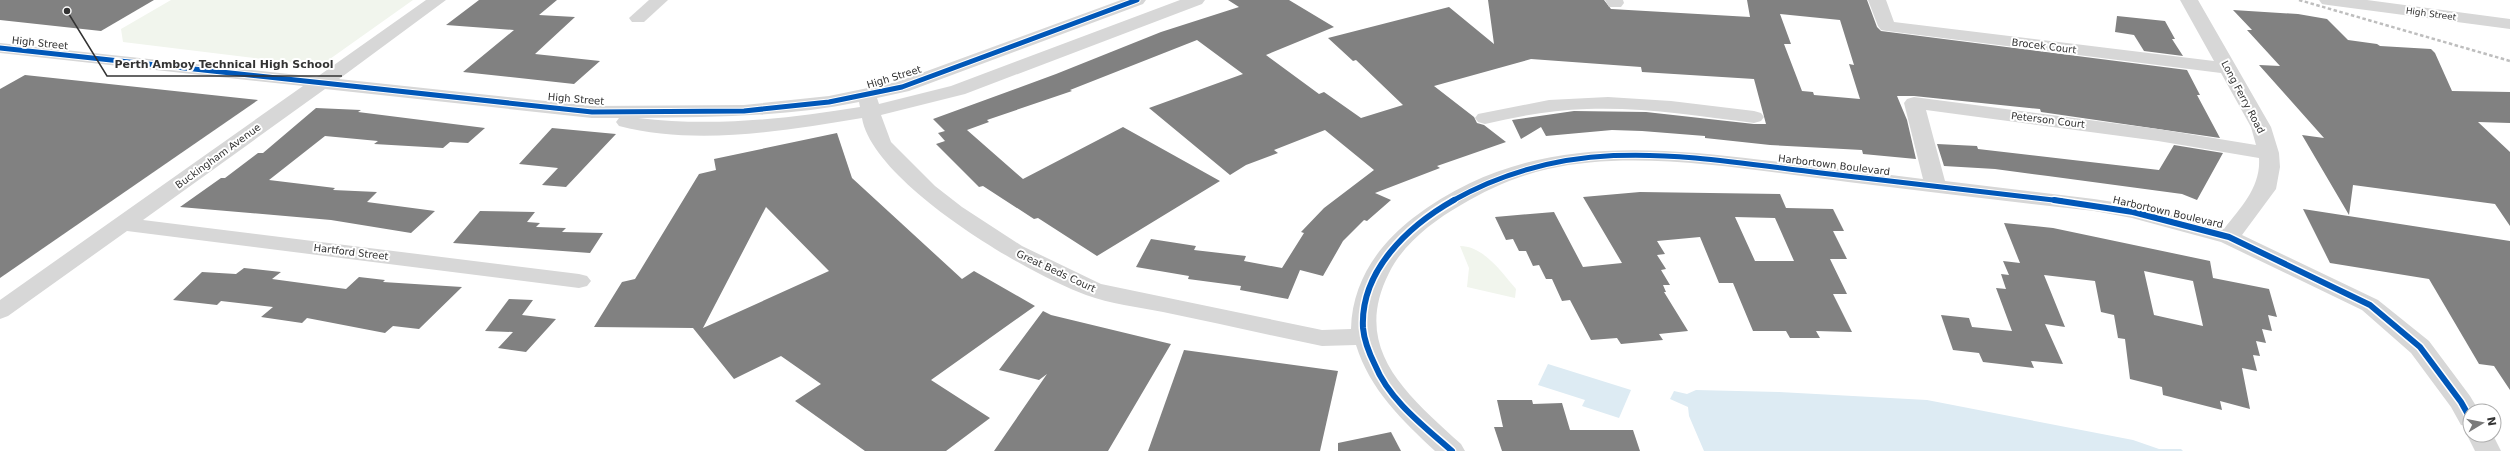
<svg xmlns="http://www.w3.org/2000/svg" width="2510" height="451" font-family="'DejaVu Sans',sans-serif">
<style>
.green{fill:#f1f5ed}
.water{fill:#ddebf3}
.building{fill:#818181;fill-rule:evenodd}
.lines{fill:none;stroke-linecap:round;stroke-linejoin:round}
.minor{fill:#d7d7d7;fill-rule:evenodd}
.rail{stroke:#bebebe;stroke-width:2.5;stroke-dasharray:3.5 2.5;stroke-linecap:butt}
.cycleway-far1-casing{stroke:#fff;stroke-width:7}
.cycleway-casing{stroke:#fff;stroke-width:9}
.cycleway-far1{stroke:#0057b8;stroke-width:5}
.cycleway{stroke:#0057b8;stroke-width:6}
.labels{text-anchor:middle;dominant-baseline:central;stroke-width:4;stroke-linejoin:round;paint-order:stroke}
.far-street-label{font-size:9px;fill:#333;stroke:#fff}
.street-label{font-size:10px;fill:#333;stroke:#fff}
.leader{fill:none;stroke:#333;stroke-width:1.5}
.callout-dot{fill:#333;stroke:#fff;stroke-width:1.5}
.callout-label{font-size:11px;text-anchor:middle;font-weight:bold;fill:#333;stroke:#fff;stroke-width:4;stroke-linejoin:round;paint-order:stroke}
</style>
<rect width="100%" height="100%" fill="#fff"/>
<g class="green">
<polygon points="171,0 413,0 320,66 123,42 121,29"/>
<path d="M1460,246C1484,246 1502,273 1516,289L1515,298L1467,287L1469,268Z"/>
</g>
<g class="water">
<polygon points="1548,364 1631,390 1619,418 1582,406 1585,400 1538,385"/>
<polygon points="1696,390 1779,392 1927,400 2133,440 2159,449 2181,449 2183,451 1704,451 1689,416 1688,407 1670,399 1674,391 1687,394"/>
</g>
<g class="building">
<polygon points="0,0 154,0 101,31 0,20"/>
<polygon points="479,0 557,0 539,15 575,17 535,54 600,61 574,84 463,72 514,30 446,25"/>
<path d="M1228,0H1289L1334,27L1266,55L1319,94L1324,92L1361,118L1403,105L1356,60L1353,61L1328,38L1449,7L1494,44L1488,0H1604L1611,9L1750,17L1747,0H1867L1877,27L1881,31L2187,70L2200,95H2197L2220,138L2041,112L2040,109L1914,96H1897L1907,120L1916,159L1863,154L1862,150L1770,145L1705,138V136L1642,131L1612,130L1546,136L1541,127L1521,139L1512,120L1574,111L1646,112L1754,124H1766L1754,79L1642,72L1641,67L1531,59L1434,86L1474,117L1477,123L1484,125L1506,142L1437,166L1440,168L1375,193L1391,200L1367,221L1364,220L1343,241L1323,276L1300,270L1288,299L1240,290L1241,286L1188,279L1189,276L1136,267L1151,239L1196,246L1194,250L1246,256L1244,261L1282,268L1304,233L1301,232L1324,208L1374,170L1325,130L1274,150L1278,153L1246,165L1230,175L1149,108L1243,74L1197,40L1070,90L1072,91L987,120L989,122L967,130L1023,179L1123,127L1220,181L1097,256L1038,218L1034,219L983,186L979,187L936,144L945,141L938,133L945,131L933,119L1056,74L1161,32L1239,7ZM1780,14L1840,20L1854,65L1849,64L1860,99L1814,95L1813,92L1802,91L1784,44H1791Z"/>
<polygon points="2233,10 2298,14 2327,19 2348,40 2377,44 2380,46 2431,49 2435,53 2452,91 2510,92 2510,123 2478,122 2510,152 2510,226 2495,204 2353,185 2349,215 2302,135 2324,138 2259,65 2280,66 2247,30 2252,30"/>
<polygon points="2117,16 2165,21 2175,39 2172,39 2183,56 2144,51 2134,35 2115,32"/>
<polygon points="25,75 258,100 0,278 0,89"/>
<polygon points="316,108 361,110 358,112 485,128 468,143 450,142 443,148 374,144 378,141 325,136 269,180 335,188 333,190 377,192 367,202 435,211 411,233 331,220 180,207 221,178 225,178 258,153 263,153"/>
<polygon points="552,128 616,134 566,187 542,185 558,168 519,164"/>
<path d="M837,133L852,178L962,279L974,271L1035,306L931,380L990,418L946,451H865L795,401L821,384L781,356L734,379L693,328L594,327L622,282L635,279L699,174L716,170L714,159ZM766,207L829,271L703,328Z"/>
<polygon points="1937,144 1977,146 1978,149 2159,170 2174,145 2223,153 2197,200 2182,194 2048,176 1995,169 1944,166"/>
<path d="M1640,192L1780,194L1786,208L1833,209L1844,231H1833L1847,259H1830L1847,294H1833L1852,332L1816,331L1820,338H1790L1786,331H1753L1733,283H1719L1700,237L1657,241L1665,254L1657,255L1666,269L1661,270L1670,285H1663L1666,292H1664L1688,331L1659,334L1663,340L1621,344L1617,338L1591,340L1570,300L1562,301L1552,279H1546L1539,265L1533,266L1526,251H1519L1513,239L1506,240L1495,217L1554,212L1583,267L1622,263L1583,197ZM1735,217L1775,218L1794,261H1755Z"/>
<polygon points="2303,209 2510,241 2510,390 2494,366 2479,364 2429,279 2330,263"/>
<polygon points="480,211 535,212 527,222 540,223 536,227 566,228 562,232 603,233 590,253 453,243"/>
<path d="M2004,223L2053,228L2210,261L2213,278L2269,289L2277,317L2268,315L2272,331L2262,329L2266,343L2256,341L2260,356L2253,355L2257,371L2242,368L2250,409L2220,401L2222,410L2163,395L2162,387L2130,379L2125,339L2118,338L2114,315L2101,312L2095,281L2044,275L2065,327L2045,324L2063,364L2031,361L2034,368L1983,362L1979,353L1953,350L1941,315L1969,318L1972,327L2012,331L1996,288L2006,289L2001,274L2009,275L2003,261L2020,263ZM2144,271L2193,281L2203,326L2154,315Z"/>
<polygon points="244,268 281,272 272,279 346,289 359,277 385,280 383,282 462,287 419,329 393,326 385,333 307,318 302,323 261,317 273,307 221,301 217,305 173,300 202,272 236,274"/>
<polygon points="509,299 533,300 522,315 556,319 526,352 498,348 513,332 485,331"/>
<polygon points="1043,311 1051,315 1171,344 1108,451 994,451 1047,374 1039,380 999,370"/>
<polygon points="1184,350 1338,371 1320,451 1148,451"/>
<polygon points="1497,400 1532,400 1533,404 1562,403 1570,430 1633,430 1640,451 1502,451 1494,427 1503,427"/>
<polygon points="1391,432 1401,451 1338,451 1338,443"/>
</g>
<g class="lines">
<g class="minor">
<path d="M426,0H446L339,79L592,106L744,105L829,96L897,82L1121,0H1146L1143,4L909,91L877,98L879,104L951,86L1180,0H1205L1202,4L965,94L881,115L891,142L935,186L962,207L1022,246L1101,284L1322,330L1351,329C1352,283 1377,246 1413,218C1520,137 1636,145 1762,160C1816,166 1870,172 1923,179L1904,103L1907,99L1914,97L2158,129L2256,145L2251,127L2221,73L1887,31L1881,30L1878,26L1868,0H1886L1894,22L2214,61L2180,0H2198L2271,127L2279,153L2280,167L2276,189L2242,235L2378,300L2429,341L2470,396L2479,411H2470V427L2461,425L2451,407L2411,353L2362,310L2221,242L2132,218L2094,211C2012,202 1930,192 1848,182C1755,171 1639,148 1548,169C1517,176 1488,189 1461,205C1433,221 1403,244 1389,273C1350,350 1409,396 1461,444L1465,451H1435C1402,420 1370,390 1356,345L1322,346C1269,335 1216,323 1163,312C1138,307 1110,304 1086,295C1027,274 873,183 862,118C784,131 697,146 619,126L616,122L619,118H592L325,89L143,220L579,274L587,276L591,281L587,286L579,288L127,231L8,316L0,319V300L303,86L0,53V43L317,77ZM859,102L860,107C786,119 713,127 638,118C712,117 786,117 859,102ZM1926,110L2158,141L2259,158C2261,187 2241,207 2224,229L2133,205L2094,199L1945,181Z"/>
<polygon points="649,0 668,0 644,22 632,22 629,18"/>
<polygon points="1605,0 1623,0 1624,3 1621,7 1609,7"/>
<polygon points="2319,0 2367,0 2510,19 2510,29 2328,5 2322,4"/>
<path d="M1608,97L1671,101L1754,111L1761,113L1764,117L1761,121L1754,123C1699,116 1643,107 1587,109C1553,110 1519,116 1485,124L1478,122L1475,118L1478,114L1549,100Z"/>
<polygon points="2470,429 2470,435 2493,435 2501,451 2475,451 2467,435"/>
</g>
<polyline class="rail" points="2299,0 2510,61"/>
<g class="cycleway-far1-casing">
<g id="cycleway-far1">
<polyline points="0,48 592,112 744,111 829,102 902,87 1137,0"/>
<path d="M1452,201C1574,132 1689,157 1821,173C1901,182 1982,192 2062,201"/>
</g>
</g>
<g class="cycleway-casing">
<g id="cycleway">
<polyline points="2054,200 2133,212 2229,237 2370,305 2420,347 2461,402 2470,418"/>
<path d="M1452,451C1425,427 1389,400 1375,365C1370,355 1364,339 1363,328C1360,271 1408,226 1454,200"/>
</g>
</g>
<use href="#cycleway-far1" class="cycleway-far1"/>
<use href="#cycleway" class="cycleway"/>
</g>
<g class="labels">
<g class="far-street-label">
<text transform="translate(2431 14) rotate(8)">High Street</text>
</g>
<g class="street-label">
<text transform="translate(40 43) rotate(6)">High Street</text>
<text transform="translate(2044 46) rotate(7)">Brocek Court</text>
<text transform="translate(894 77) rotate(-17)">High Street</text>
<text transform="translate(2243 97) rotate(62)">Long Ferry Road</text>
<text transform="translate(576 99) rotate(5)">High Street</text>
<text transform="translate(2048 120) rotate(7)">Peterson Court</text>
<text transform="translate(218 156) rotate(-36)">Buckingham Avenue</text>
<text transform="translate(1834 165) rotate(7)">Harbortown Boulevard</text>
<text transform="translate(2168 212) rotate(13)">Harbortown Boulevard</text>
<text transform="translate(351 252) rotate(7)">Hartford Street</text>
<text transform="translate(1056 271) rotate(25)">Great Beds Court</text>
</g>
</g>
<path class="leader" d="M67 11L107 76H342"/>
<circle class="callout-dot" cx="67" cy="11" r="4"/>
<g class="callout-label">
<text x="224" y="68">Perth Amboy Technical High School</text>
</g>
<g transform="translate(2482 423) rotate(80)"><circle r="19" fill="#ffffff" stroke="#adadad"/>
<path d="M0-3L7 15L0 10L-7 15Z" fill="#7a7a7a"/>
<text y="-6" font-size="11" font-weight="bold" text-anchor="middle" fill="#333333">N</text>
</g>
</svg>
